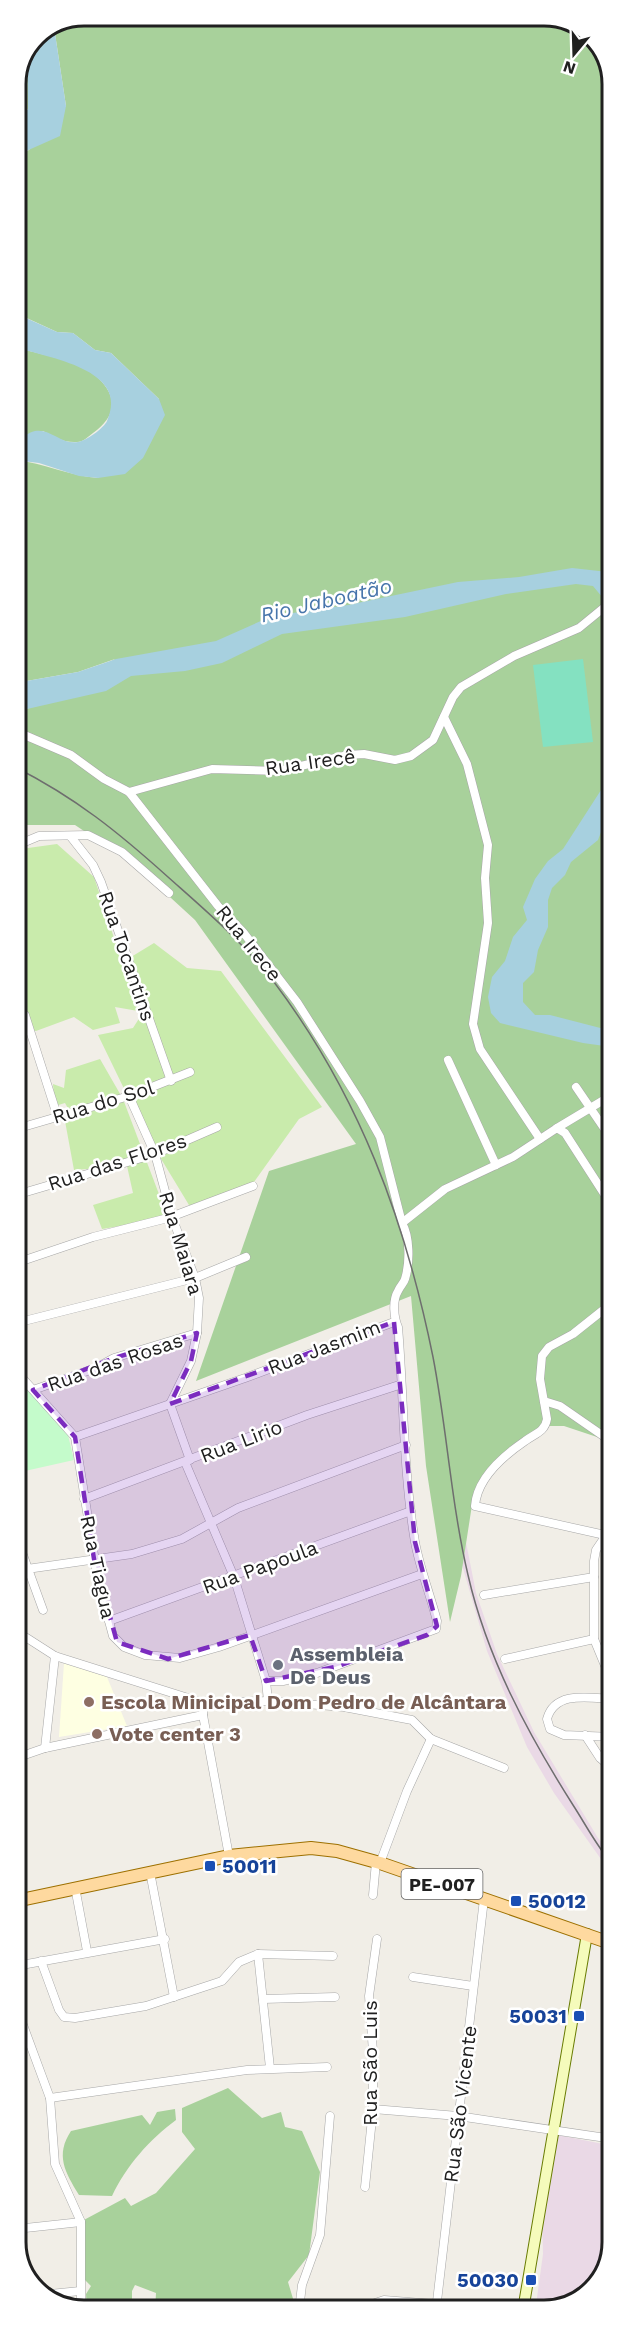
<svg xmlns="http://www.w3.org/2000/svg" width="628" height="2326" font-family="'Work Sans',sans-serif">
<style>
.industrial{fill:#ead9e6}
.education{fill:#feffe2}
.grass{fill:#c9ebac}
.forest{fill:#a8d19b}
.park{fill:#c4fbcb}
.pitch{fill:#84e1c1}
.water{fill:#a7d0df}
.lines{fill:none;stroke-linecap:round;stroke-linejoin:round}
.street-casing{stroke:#a7a7a7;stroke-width:9}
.secondary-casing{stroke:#697c03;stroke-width:12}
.primary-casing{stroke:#9d7000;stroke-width:14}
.street{stroke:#fff;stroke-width:8}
.secondary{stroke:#f5fbbb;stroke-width:10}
.primary{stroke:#fed99f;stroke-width:12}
.tram{stroke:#6e6e6e;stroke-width:1.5}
.marked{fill:#7b2cbf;fill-opacity:0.2;stroke:#7b2cbf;stroke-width:4.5;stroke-dasharray:12 8;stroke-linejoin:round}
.worship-dot{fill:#6b7280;stroke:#fff;stroke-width:2}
.education-dot{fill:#8d6e63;stroke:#fff;stroke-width:2}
.transit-dot{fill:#1a4fb4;stroke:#fff;stroke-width:2}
.labels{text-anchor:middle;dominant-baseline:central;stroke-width:5;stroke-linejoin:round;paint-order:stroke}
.shield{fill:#fff;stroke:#636363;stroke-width:1.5}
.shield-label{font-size:18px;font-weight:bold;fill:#202020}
.street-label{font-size:20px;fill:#202020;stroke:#fff}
.worship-label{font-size:20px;font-weight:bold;fill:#5b616d;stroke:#fff;text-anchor:start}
.education-label{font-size:20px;font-weight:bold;fill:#785e54;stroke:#fff;text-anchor:start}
.transit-label{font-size:20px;font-weight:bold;fill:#164399;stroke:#fff;text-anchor:start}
.water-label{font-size:21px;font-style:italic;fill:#4775ab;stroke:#fff}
.rim{fill:none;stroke:#202020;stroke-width:3}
</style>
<rect width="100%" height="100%" fill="#f1eee7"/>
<g class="industrial">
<polygon points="15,753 47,769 90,797 128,824 160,852 245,941 310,1030 356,1105 382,1164 421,1278 436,1348 464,1532 476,1593 497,1654 534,1732 598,1838 613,1856 613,1876 554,1793 527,1747 487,1651 456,1544 424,1354 404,1264 383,1191 360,1132 288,1016 219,931 109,834 15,778"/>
<polygon points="558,2135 613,2146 613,2243 599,2285 559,2309 536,2305 543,2254 542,2218"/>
</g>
<polygon class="education" points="64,1663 107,1677 127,1726 59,1737"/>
<g class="grass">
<polygon points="27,53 28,56 28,109 15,107 15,83"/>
<polygon points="57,844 94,877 138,1011 115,1007 120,1023 93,1030 74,1017 36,1031 16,1026 15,855 28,848"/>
<polygon points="154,943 187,968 221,971 322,1107 299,1119 254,1182 192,1210 146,1134 98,1035 133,1028 149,1003 131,957"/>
<polygon points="100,1059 123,1099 168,1218 102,1229 93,1205 133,1193 127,1166 74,1170 65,1121 74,1119 65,1103 55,1106 53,1084 64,1088 66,1070"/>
</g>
<g class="forest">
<path d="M83,15L553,16L590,32L612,70V1442L564,1426H541L490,1468L474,1492L461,1576L450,1622L426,1466L411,1296L196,1381L269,1171L356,1144L195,920L135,865L75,825H15V708L27,709L115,659L78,672L15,683V460C44,463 70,476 98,478L159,399L111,353L95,350L73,333L57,332L18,314L15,316V156L29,150L66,106L54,27Z"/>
<path d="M15,347C41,355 76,359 97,377C119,397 116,417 93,433C88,437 83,442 77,442C64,443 54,437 43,431L15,442Z"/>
<polygon points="228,2088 262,2118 281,2112 285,2127 302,2131 320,2172 309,2255 288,2282 294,2302 278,2310 181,2311 179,2300 155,2311 156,2293 135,2285 132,2291 132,2311 87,2311 86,2294 91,2286 85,2280 82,2221 125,2198 131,2206 156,2193 195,2149 182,2132 182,2108"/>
<path d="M175,2109L176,2120C150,2139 126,2166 112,2196L79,2195C65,2172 55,2155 71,2131L142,2115L150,2125L157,2112Z"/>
</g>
<polygon class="park" points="16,1374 68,1435 74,1460 16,1473"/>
<polygon class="pitch" points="583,659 593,742 543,747 533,665"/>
<g class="water">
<polygon points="54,27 66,106 60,136 15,156 15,125 28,109 27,53 35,35"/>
<path d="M17,314L57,332L73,333L95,350L111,353L159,399L165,415L143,458L125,474L98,478L79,476L39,463L15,460V442C22,439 28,432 35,431C50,428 62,445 78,442C86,441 104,428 107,421C131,369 48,358 15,347Z"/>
<polygon points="572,568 608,572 612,578 612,609 593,586 576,584 506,594 405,617 282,634 222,663 185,671 131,676 106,691 27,709 15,708 15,683 78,672 116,659 216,641 272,616 348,605 458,582 519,577"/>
<polygon points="612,773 612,814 604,824 598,840 571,862 565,875 552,888 548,900 548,927 538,950 534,972 523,983 523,1002 535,1015 550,1015 612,1031 612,1047 583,1043 500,1023 491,1013 488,997 492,977 505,961 513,937 527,920 523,907 535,879 548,861 563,849"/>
</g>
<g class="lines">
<g class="street-casing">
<g id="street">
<polyline points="444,717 467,764 488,845 485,878 488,923 473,1024 480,1049 540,1139"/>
<path d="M15,731L71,755L104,779L129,792L218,906L243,932L297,1002L360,1101L380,1137L402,1223C410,1237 410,1263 405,1279C404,1283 400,1286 398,1291C392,1301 394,1318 398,1327C404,1398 403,1471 415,1542C420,1569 430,1594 437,1621L436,1629L317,1673L283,1681H266"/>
<polyline points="129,792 212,769 279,771 348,755 364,754 395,760 411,756 433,740 453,697 461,687 514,656 579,628 612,601"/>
<polyline points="71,837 93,865 101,882 171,1081"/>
<polyline points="15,846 39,836 88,835 122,852 169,893"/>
<polyline points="25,1015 57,1115"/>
<polyline points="448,1060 496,1165"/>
<polyline points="576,1087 608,1134"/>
<polyline points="129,1096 155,1154 172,1217 195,1278 199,1298 197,1333 191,1361 170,1404 190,1460"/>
<polyline points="557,1128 612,1095"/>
<polyline points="16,1129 129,1096 190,1072"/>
<polyline points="16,1169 24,1192"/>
<polyline points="16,1195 155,1154 217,1127"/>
<polyline points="402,1223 445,1189 513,1157 557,1128 565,1133 612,1206"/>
<polyline points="16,1263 93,1237 168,1218 253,1186"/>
<polyline points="16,1323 195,1278 246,1257"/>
<polyline points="16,1371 75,1437 98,1580 113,1636 124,1647 145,1655 180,1658 219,1647 422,1574"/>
<polyline points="33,1390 96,1368 114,1358 197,1333"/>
<polyline points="544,1401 560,1406 612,1442"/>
<polyline points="75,1437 245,1378 394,1322"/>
<polyline points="185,1462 234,1577 266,1681 268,1701"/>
<polyline points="84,1499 307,1415 399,1385"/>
<polyline points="613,1525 596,1550 594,1561 594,1639 613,1685"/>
<polyline points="16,1528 19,1544 43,1610"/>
<path d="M605,1535L475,1506C477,1478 503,1456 525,1441C534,1434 545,1432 547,1419L540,1379L542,1356L549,1347L573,1334L612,1303"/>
<polyline points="27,1569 132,1554 182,1539 238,1508 406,1445"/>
<polyline points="484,1595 594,1577"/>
<polyline points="109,1621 411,1511"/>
<polyline points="16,1631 55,1656 204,1703 268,1701 344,1707 412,1720 431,1739"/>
<polyline points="505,1659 594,1639"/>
<path d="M613,1699C590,1698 555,1690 547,1719L550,1729L564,1735L613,1737"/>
<polyline points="204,1703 203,1715 229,1856"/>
<polyline points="585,1735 600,1758 613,1769"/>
<polyline points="431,1739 504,1768"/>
<polyline points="45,1748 55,1656"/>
<polyline points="16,1758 45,1748 203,1715"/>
<polyline points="380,1863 407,1791 431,1739"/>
<polyline points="150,1872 174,1997"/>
<polyline points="75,1887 87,1951"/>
<polyline points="373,1895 376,1862"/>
<polyline points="258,1954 270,2068"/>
<polyline points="41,1961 59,2010 64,2017 75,2018 146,2006 222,1981 239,1962 258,1954 333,1956"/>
<polyline points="16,1966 165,1939"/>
<polyline points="413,1977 473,1986"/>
<polyline points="263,1999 335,1997"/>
<polyline points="16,2006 50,2098 55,2164 81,2222 81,2311"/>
<polyline points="50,2098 247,2070 327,2067"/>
<polyline points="373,2109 458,2116 613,2139"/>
<polyline points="365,2187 373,2109 373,2052 369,1996 377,1939"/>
<polyline points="16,2229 81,2222"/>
<polyline points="40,2295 80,2291"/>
<polyline points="299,2310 302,2285 320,2235 330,2116"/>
<polyline points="372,2310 375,2303 384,2300 511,2310"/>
<polyline points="436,2310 484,1899"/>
</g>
</g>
<g class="secondary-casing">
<polyline id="secondary" points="523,2310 587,1934"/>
</g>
<g class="primary-casing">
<polyline id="primary" points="16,1901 229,1856 311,1848 337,1851 380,1863 613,1944"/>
</g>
<use href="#street" class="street"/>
<use href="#secondary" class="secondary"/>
<use href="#primary" class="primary"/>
<path class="tram" d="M15,767C76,798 118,832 168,877C205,910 244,943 274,982C359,1095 405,1219 433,1357C447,1429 451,1503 468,1575C487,1658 528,1734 573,1805C586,1825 597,1847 613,1865"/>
</g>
<path class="marked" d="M394,1322L415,1542L437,1626L427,1635L335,1667L266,1681L250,1635L168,1659L117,1642L94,1559L75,1437L33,1390L114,1358L197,1333L191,1361L170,1404Z"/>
<circle class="worship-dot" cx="278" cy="1665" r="6"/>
<g class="education-dot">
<circle cx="89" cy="1702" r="6"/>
<circle cx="97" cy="1734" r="6"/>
</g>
<g class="transit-dot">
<rect x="204" y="1860" width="12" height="12" rx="3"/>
<rect x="510" y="1895" width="12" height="12" rx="3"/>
<rect x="573" y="2010" width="12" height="12" rx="3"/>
<rect x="525" y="2274" width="12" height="12" rx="3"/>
</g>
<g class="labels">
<rect class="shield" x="401.5" y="1869" width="81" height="30" rx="4.5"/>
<g class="shield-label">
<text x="442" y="1884">PE-007</text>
</g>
<g class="street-label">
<text transform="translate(310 762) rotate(-8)">Rua Irecê</text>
<text transform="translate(249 943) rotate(51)">Rua Irece</text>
<text transform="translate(127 956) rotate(71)">Rua Tocantins</text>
<text transform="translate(103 1102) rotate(-17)">Rua do Sol</text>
<text transform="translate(117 1162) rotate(-18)">Rua das Flores</text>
<text transform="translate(181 1243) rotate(73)">Rua Maiara</text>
<text transform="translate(324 1347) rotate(-21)">Rua Jasmim</text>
<text transform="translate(115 1362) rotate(-19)">Rua das Rosas</text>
<text transform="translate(241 1441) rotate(-21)">Rua Lirio</text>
<text transform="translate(98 1567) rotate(78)">Rua Tiagua</text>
<text transform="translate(260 1567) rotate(-20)">Rua Papoula</text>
<text transform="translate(370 2063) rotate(-90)">Rua São Luis</text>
<text transform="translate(460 2104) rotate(-83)">Rua São Vicente</text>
</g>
<g class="worship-label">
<text x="290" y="1654">Assembleia<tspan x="290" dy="23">De Deus</tspan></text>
</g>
<g class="education-label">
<text x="101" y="1702">Escola Minicipal Dom Pedro de Alcântara</text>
<text x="109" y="1734">Vote center 3</text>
</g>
<g class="transit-label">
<text x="222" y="1866">50011</text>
<text x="528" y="1901">50012</text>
<text x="567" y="2016" text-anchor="end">50031</text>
<text x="519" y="2280" text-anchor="end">50030</text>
</g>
<g class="water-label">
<text transform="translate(326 600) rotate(-13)">Rio Jaboatão</text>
</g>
</g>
<path d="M0 0H628V2326H0ZM84 26H544A58 58 0 0 1 602 84V2242A58 58 0 0 1 544 2300H84A58 58 0 0 1 26 2242V84A58 58 0 0 1 84 26Z" fill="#fff" fill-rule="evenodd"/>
<path class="rim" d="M84 26H544A58 58 0 0 1 602 84V2242A58 58 0 0 1 544 2300H84A58 58 0 0 1 26 2242V84A58 58 0 0 1 84 26Z"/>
<g transform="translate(574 54) rotate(199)" stroke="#ffffff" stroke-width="4.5" paint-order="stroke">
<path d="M0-4.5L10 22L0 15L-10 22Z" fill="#202020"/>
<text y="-9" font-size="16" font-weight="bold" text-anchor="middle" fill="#202020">N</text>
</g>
</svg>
